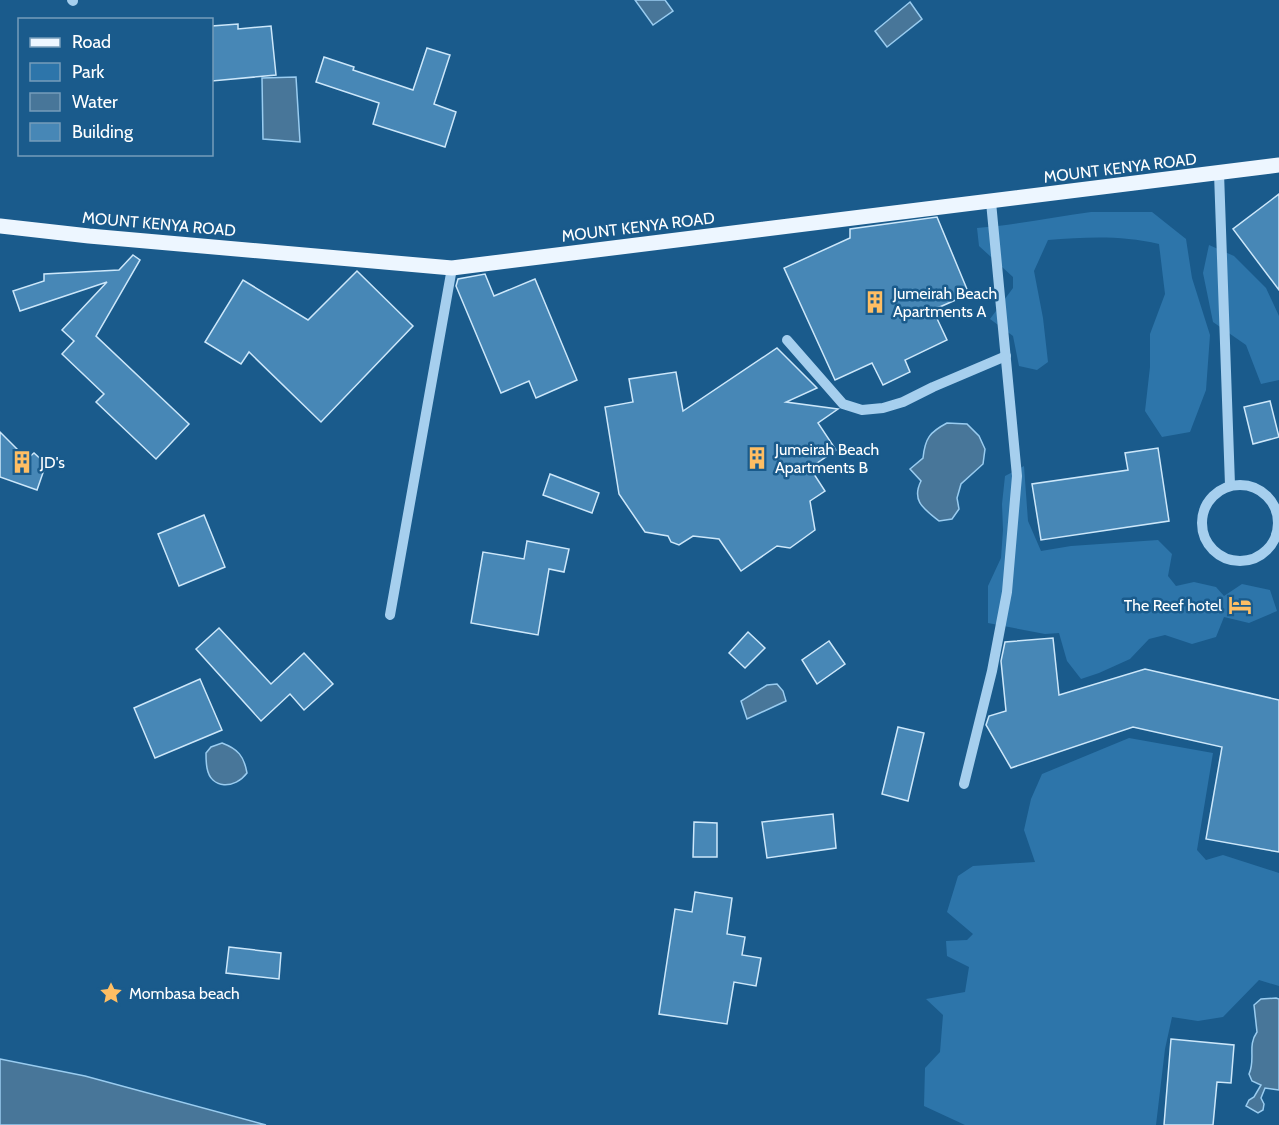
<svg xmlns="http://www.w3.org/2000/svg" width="1279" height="1125" font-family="Cabin,sans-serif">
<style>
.green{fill:#2d75aa}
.water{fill:#487699;stroke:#99ccf0;stroke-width:1.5}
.building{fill:#4787b6;stroke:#cce7fa;stroke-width:1.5}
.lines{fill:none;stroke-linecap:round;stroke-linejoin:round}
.minor{stroke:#a6cfee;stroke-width:10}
.major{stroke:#edf6ff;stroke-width:15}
.labels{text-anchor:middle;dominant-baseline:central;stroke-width:5;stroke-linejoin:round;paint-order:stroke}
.street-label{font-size:16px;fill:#fff;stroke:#1a5b8c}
.poi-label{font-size:16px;fill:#fff;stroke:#1a5b8c;text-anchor:start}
</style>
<rect width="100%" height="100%" fill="#1a5b8c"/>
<g class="green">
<path d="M1091,212H1152L1186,239L1192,278L1210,335L1206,390L1190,432L1162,437L1145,411L1150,367V334L1165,294L1159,244C1121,235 1086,237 1048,240L1034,271L1043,318L1048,362L1037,370L1019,366L1013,336L990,319L1013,288V277L979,246L977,228C1016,225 1052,217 1091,212Z"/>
<polygon points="1209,245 1234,256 1266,288 1279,316 1279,380 1261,384 1246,345 1213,322 1203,273"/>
<polygon points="1024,466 1028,521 1041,551 1071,546 1158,540 1172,554 1168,576 1176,586 1194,582 1216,587 1224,596 1242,584 1270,590 1277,611 1249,623 1224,617 1216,637 1192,644 1165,635 1149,639 1130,659 1099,673 1081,679 1067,661 1059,633 1045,634 988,623 988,586 1001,558 1003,530 1002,504 1005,476"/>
<polygon points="1129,738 1213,753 1197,850 1206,860 1223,855 1279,873 1279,986 1259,980 1223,1017 1198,1021 1172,1017 1165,1049 1156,1125 965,1125 924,1106 925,1068 940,1052 943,1015 926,999 965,992 969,967 947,956 946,941 967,940 973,934 947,912 958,876 973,866 1035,862 1024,830 1031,799 1042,774"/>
</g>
<g class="water">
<polygon points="635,0 665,0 673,11 653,25"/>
<polygon points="910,2 922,19 887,47 875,31"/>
<polygon points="296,77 300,142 263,139 262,78"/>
<path d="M947,423L967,424L979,436L985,449L983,464L961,484L957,498L959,509L952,519L939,521C924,509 911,501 921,481L910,469L923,458C925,438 930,432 947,423Z"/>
<polygon points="777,684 783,691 786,701 747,719 741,701 767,685"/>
<path d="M222,743C238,749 244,756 247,773C235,789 211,790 207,768C206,763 206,758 206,753L211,747Z"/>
<path d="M1276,998L1279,999V1090L1265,1088L1261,1098L1264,1104L1263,1110L1258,1113L1246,1106L1249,1100L1254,1097L1261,1085L1252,1081L1249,1074C1256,1059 1247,1046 1257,1032L1254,1005L1261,999Z"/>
<polygon points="0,1059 85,1076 266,1125 0,1125"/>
</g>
<g class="building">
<polygon points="238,24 238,29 271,26 276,75 212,81 212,26"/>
<polygon points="427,48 450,55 434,104 456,112 445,147 373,124 379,103 316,82 324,57 354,67 353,70 413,90"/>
<polygon points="1279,194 1279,290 1233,229"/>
<polygon points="937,217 969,294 933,310 947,340 905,360 910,372 883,385 872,363 835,380 784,268 850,238 850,229"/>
<polygon points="133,255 140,260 96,336 189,424 156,459 96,402 104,394 62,354 74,341 62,330 107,282 20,311 13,291 44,281 44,274 119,270"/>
<polygon points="357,271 413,326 321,422 249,352 241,364 205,342 243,280 308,320"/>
<polygon points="485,274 494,296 535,279 577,380 536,398 529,381 501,393 456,286 458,279"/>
<polygon points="777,348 817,388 786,402 838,409 818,423 836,450 810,468 825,491 810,501 815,530 790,548 777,546 741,571 719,539 693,536 679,545 671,542 668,536 645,532 619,494 605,407 633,402 629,379 676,372 683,411"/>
<polygon points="1270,401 1279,437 1253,444 1244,407"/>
<polygon points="0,432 27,459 34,453 46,464 37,490 0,477"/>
<polygon points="1158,448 1169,521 1041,540 1032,484 1128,470 1125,453"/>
<polygon points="550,474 599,493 592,513 543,495"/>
<polygon points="204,515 225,567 179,586 158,534"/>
<polygon points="527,541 569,549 564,572 549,569 538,635 471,623 483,552 524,559"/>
<polygon points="219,628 271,684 304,653 333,684 304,710 290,694 261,721 196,649"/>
<polygon points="748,632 765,648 745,668 729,653"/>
<polygon points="1053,638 1059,695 1145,669 1279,700 1279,852 1206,839 1222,747 1133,727 1011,768 986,725 989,716 1006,711 1001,661 1005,642"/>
<polygon points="829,641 845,664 817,684 802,660"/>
<polygon points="200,679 222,730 155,758 134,708"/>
<polygon points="898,727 924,733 908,801 882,794"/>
<polygon points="833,814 836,848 767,858 762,822"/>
<polygon points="694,822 717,823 717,857 693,857"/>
<polygon points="695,892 732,898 727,934 745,937 742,955 761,958 756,986 734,982 727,1024 659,1014 675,909 692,912"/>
<polygon points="229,947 281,953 279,979 226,973"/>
<polygon points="1171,1039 1234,1045 1231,1083 1217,1082 1213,1125 1164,1125"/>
</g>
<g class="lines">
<g class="minor">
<polyline points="72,0 73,1"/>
<polyline points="1219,173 1230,485"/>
<polyline points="787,340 843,404 862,410 883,408 903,402 933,387 1006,356"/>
<circle cx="1240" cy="523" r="38"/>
<polyline points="390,615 452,268"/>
<polyline points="964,784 992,671 1007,592 1017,476 991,202"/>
</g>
<polyline class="major" points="0,226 89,236 452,268 1279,165"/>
</g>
<defs>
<g id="building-bare" transform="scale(1.8)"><path d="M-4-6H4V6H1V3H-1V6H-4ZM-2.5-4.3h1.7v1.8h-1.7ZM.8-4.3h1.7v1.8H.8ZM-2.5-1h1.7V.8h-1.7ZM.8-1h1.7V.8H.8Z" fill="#ffbe63" stroke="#1a5b8c" stroke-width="2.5" paint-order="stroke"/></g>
<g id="hotel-bare" transform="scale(1.8)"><path d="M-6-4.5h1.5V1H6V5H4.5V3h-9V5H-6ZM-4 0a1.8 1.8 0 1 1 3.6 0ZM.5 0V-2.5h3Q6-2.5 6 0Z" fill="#ffbe63" stroke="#1a5b8c" stroke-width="2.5" paint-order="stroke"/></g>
<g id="sight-bare" transform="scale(1.8)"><path d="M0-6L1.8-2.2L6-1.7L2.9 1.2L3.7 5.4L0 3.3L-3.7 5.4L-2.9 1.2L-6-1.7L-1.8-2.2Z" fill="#ffbe63" stroke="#1a5b8c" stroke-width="2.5" paint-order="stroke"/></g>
</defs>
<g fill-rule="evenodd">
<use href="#building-bare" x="875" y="302"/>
<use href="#building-bare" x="757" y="458"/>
<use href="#building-bare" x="22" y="462"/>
<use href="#hotel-bare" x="1240" y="605"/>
<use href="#sight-bare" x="111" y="993"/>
</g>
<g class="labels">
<g class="street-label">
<text transform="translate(1120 168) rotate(-7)">MOUNT KENYA ROAD</text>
<text transform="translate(159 224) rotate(5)">MOUNT KENYA ROAD</text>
<text transform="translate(638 227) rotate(-7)">MOUNT KENYA ROAD</text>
</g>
<g class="poi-label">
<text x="893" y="293">Jumeirah Beach<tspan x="893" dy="18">Apartments A</tspan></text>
<text x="775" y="449">Jumeirah Beach<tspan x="775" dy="18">Apartments B</tspan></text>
<text x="40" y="462">JD's</text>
<text x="1222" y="605" text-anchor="end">The Reef hotel</text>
<text x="129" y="993">Mombasa beach</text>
</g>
</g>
<rect x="18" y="18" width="195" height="138" fill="#1a5b8c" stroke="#769dba" stroke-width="1.5"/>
<rect x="30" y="38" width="30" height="9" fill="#edf6ff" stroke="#769dba" stroke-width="1.5"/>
<text x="72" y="48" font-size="18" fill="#ffffff">Road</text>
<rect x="30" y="63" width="30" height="18" fill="#2d75aa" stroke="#769dba" stroke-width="1.5"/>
<text x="72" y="78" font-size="18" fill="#ffffff">Park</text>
<rect x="30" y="93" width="30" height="18" fill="#487699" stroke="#769dba" stroke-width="1.5"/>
<text x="72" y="108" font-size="18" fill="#ffffff">Water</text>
<rect x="30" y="123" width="30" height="18" fill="#4787b6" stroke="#769dba" stroke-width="1.5"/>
<text x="72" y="138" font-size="18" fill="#ffffff">Building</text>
</svg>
